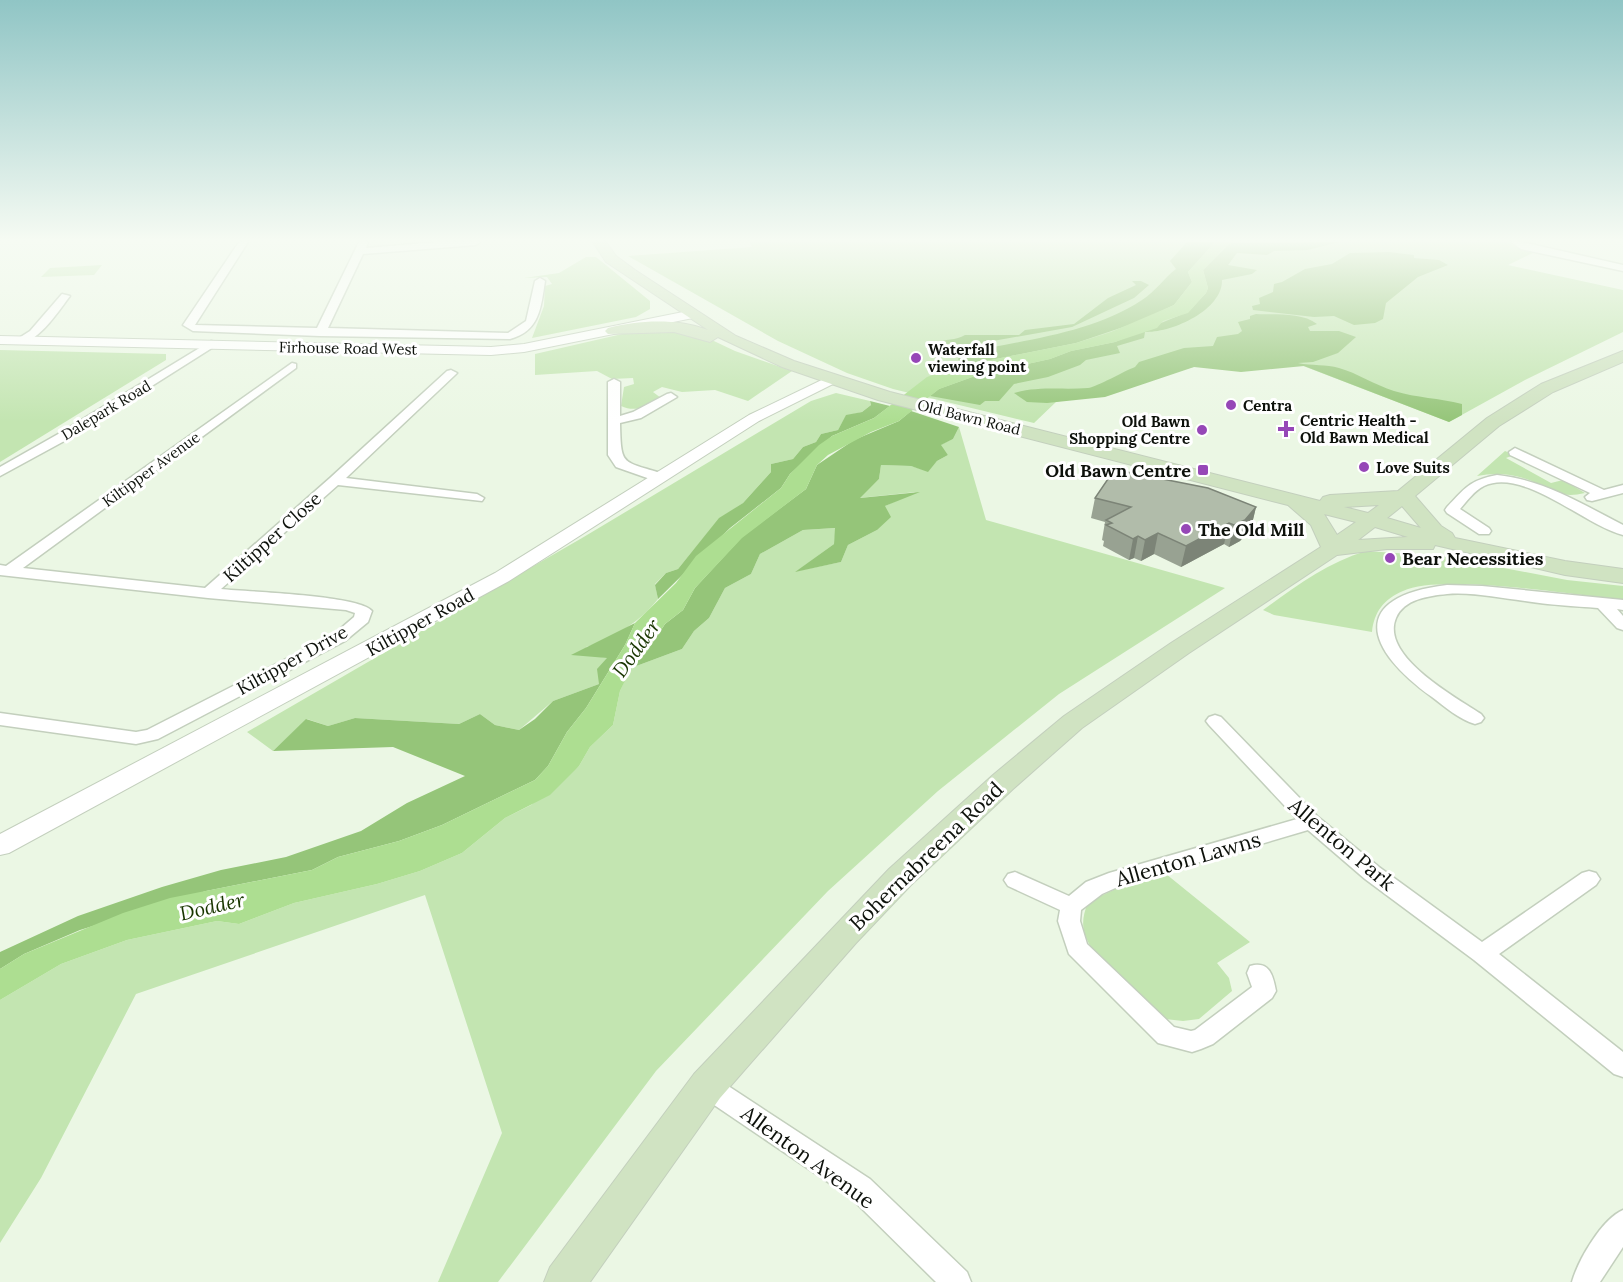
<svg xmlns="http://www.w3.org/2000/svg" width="1623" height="1282" font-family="Lora,serif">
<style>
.green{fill:#c3e5b1}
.forest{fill:#95c579}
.water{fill:#adde91}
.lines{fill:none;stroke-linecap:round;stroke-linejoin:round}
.minor-casing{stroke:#c3cfbd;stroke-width:3}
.tertiary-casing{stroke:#c3cfbd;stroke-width:2}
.secondary-casing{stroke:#c3cfbd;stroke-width:2}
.minor{fill:#fff;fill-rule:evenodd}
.tertiary{fill:#fff;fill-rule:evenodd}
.secondary{fill:#d0e3c2;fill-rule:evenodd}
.wall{fill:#98a292}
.shaded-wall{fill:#7c8477}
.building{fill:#b1bcaa;stroke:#7c8477;stroke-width:1.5}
.poi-dot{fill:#9647b7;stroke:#fff;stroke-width:2}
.labels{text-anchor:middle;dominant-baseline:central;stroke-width:6;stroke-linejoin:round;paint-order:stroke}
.far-street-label{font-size:15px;fill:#0d110b;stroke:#fff}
.far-poi-label{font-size:15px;font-weight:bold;fill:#0d110b;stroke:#fff;text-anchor:start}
.poi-label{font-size:18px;font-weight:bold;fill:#0d110b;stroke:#fff;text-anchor:start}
.street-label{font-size:18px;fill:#0d110b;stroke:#fff}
.water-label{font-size:20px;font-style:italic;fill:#193600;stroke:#fff}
.near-street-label{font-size:21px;fill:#0d110b;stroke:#fff}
</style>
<rect width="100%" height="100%" fill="#ebf7e4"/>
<g class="green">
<polygon points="749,242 1506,242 1535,252 1508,265 1623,290 1623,332 1525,380 1449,422 1285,359 1194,367 1056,402 1034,423 893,389 847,373 778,341 628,256 752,247"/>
<polygon points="586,257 596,257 650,301 650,309 636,317 532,338 544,306 545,286 552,284 547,277 524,278 559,273"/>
<polygon points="102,265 94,275 41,277 50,268"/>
<path d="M644,329L697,333L735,351L792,371L748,401L715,390L682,392L662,387L653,392L661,398C648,406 636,413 621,406L624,387L634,384L633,378L612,379L597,371L535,375V354Z"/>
<polygon points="0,350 166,354 166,360 0,462"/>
<path d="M836,393L870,401L871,405L862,412L846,416L838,430L821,434L816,442L803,447L793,459L771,464V472L743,503L719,519L678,569L666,573L655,584L658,599C641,621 613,639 586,647L594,656L608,658L599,684L553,701L519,730L495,725L480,714L459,724L355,718L328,726L307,719L273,751L247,732L582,538L811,401Z"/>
<polygon points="959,427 986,520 1225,588 1059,694 938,791 828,891 656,1071 498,1282 438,1282 502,1133 425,895 136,994 41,1178 0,1243 0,1000 61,964 127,940 217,921 239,924 294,903 377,884 420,871 462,853 505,818 531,805 579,766 590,747 613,725 620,691 631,668 682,649 694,631 709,618 725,588 751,574 760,554 803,530 836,528 834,544 797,571 841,562 848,545 877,530 885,506 916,492 859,498 879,479 881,465 911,466 928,471 937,461 948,455 940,445 953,439"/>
<path d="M1505,451L1514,455L1506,458L1551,483L1563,480L1585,493C1556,500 1549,486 1523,478C1508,473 1492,473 1477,476Z"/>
<path d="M1366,551L1441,556L1567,580L1623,586V600C1576,595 1441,573 1403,591C1384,599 1374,612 1372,632L1274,615L1263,610C1296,586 1327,563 1366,551Z"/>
<path d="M1166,874L1250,942L1217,963L1229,978L1232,991L1199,1019L1183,1021L1165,1019L1093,951C1082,932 1080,923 1088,902L1126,884Z"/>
</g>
<g class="forest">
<path d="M1187,242H1215L1188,272L1192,282L1174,305L1138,322L1076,343L971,364L961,363L958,359L963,353C1023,340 1090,334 1142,300C1155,292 1164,278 1176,269L1170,261Z"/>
<path d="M1339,242L1308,250L1274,251L1267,255L1237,253L1228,265L1257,270L1252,274L1222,280C1223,310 1172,333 1145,332L1144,338L1117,346L1120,353L1086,360L1080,365L1048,377L1014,384L999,401H985L980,405L930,396L939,389L989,371L1018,366L1050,359L1071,351L1115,342L1178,316L1190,310L1206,293L1208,288L1203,270L1230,243Z"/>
<polygon points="1389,252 1414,255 1414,258 1439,260 1448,265 1418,277 1386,303 1383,319 1375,323 1354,325 1334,316 1314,317 1253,310 1252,306 1260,304 1259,298 1273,292 1274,284 1282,282 1305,269 1332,264 1350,253"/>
<path d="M1132,281H1141L1149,285L1134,298L1072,327L931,352L936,347L935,344C945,338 956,341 965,335H1019L1025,330L1074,324L1108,298L1136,285Z"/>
<path d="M1256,314C1274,315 1302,312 1317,324L1308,327L1310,331H1339L1356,337L1338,353L1313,362L1298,363C1312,366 1326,364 1339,368C1357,373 1375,385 1394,391C1417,398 1439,398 1462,404V415L1449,422L1304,366L1241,372L1194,367L1105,397L1047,403L1027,402L1014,393C1038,386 1064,390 1088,388C1097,387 1124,371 1135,367L1139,362L1184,348L1213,346L1217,337L1238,334L1242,331L1238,322L1250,319V316Z"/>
<polygon points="870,401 890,406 874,418 832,436 790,474 781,488 730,528 658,599 655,585 666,573 678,569 719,518 743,503 771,472 771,464 793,459 803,447 816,442 821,434 838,430 846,415 862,412 871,405"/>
<polygon points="911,411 959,427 953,439 941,445 948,455 937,461 928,472 911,466 881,465 879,479 860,498 920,492 885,506 891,517 877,530 848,545 841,562 795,572 834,544 835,528 803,530 760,554 751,574 725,588 709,618 694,631 682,649 631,668 647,651 665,624 683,610 695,588 742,537 806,489 817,465 854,440 899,421"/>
<polygon points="635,623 625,645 586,708 567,732 548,766 535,780 442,825 399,841 338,857 312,870 206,891 80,930 24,954 0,969 0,952 78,916 162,887 221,870 286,857 361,831 407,803 465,776 393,747 273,751 306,719 328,726 355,718 459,724 480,714 495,725 519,730 535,719 553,701 599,684 597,669 607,658 571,655"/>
</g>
<polygon class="water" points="1215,242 1233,242 1224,248 1203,270 1208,288 1206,293 1188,313 1163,321 1157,328 1115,342 1071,351 1050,359 1018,366 989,371 939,389 899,421 871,432 828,455 817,465 806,489 742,538 695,588 683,610 665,624 647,651 631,669 620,691 613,725 590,747 579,766 550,795 505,818 462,853 420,871 377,884 294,903 239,924 217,921 127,940 61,964 0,1000 0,969 24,954 123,913 170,898 312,870 338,857 399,841 442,825 535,780 548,766 567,732 586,708 625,645 635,623 676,583 696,556 781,488 790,474 819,445 832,436 874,418 927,377 956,367 1076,343 1111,332 1174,305 1192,282 1188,272"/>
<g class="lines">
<g class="minor-casing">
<g id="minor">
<path d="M239,242H248L195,325L317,328L359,242H368L366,248L438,242H480L476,245L363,254L328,328L508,333L526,321L535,281L540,278L545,281C541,307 540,331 510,339L320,336L193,331L183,325Z"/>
<polygon points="1511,242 1522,242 1623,265 1623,271 1521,249"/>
<path d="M62,294L70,296C60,309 37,345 19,342V338L30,331Z"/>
<polygon points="211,341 215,342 215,346 68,439 0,476 0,467 60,433"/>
<path d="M292,363L296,364V368L23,568L205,588L330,478L447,371L451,370L457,373L455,375L346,478L477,494L484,498L482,501L338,485L221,589C247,592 359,595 372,611L368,622L345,641L158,739L136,744L0,725V713L136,732L147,730L333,635L354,617L355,613L346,610L208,598L0,575V565L6,566Z"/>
<path d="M614,379L620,382V416L633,412L667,394L671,393L677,397L641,418L620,423C621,468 622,460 663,474L665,477L663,480H653L616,467L608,455V382Z"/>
<polygon points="1515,448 1604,490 1623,485 1623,493 1592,501 1587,500 1585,497 1590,493 1510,455 1509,452"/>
<path d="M1497,475C1544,480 1582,504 1623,525V535C1586,526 1523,467 1484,486C1474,491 1467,501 1460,509L1489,528L1491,531L1489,534H1479L1447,513L1445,510L1447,507C1465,488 1470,480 1497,475Z"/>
<path d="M1447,585L1482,586L1623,600V610L1617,609L1623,616V630L1617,628L1598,608C1574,606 1549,605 1525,601C1499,598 1473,592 1447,594C1428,596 1404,599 1396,618C1380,656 1455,697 1481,714L1484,718L1481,722L1475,724C1460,720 1444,706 1432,697C1366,650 1347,597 1447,585Z"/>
<path d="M1215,715L1221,717L1318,817L1379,867L1482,942L1582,873L1589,871L1596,873L1600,879L1596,885L1499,954L1623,1052V1077L1614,1074L1474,960L1365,879L1308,830L1122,885L1102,894L1081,910L1080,921L1087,944L1174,1027L1191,1031L1195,1030L1252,987L1247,973L1250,966C1269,960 1273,975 1276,991L1272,998L1213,1044L1201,1049L1192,1052L1158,1043L1069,954L1058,921L1060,910L1008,886L1004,880L1008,874L1015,872L1069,896L1086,882L1109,873L1297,819L1209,725L1206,721L1209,717Z"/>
<polygon points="707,1075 716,1078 870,1179 967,1272 971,1282 936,1282 850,1197 698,1094 694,1086 698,1078"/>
<path d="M1623,1210V1247L1600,1282H1572C1578,1260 1602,1219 1623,1210Z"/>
</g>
</g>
<g class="tertiary-casing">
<g id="tertiary">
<polygon points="693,310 699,314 698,317 524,352 491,355 0,344 0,336 491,347 524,344"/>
<polygon points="830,376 837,380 835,383 759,421 509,581 9,853 0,855 0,834 495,573 749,415"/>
</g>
</g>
<g class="secondary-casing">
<path id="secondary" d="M593,242H606L616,256L635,270L736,336L794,361L890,392L1320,501L1323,497L1330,495L1398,491L1487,418L1541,384L1623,351V362L1553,392L1499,426L1415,496L1441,526L1452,533L1455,538L1565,561L1623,569V583L1565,575L1435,545L1433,549H1387L1337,555L1189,653L1082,728L1013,789L911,885L856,943L720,1098L590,1282H544L550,1267L694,1074L889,869L993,775L1064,716L1171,643L1321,547L1311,525L1288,505L878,400L782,367L718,337L710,342L674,332L608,334L605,331L608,328C639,320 677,318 708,330L606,262ZM1379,505L1368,513L1344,507ZM1402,506L1421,528L1387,518ZM1324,514L1356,522L1337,535ZM1375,527L1408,537L1358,540Z"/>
</g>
<use href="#minor" class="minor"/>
<use href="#tertiary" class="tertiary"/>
<use href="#secondary" class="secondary"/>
</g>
<polygon class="wall" points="1095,498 1256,507 1251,528 1240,541 1229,547 1224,544 1181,567 1154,554 1141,561 1134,558 1129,560 1103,546 1104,541 1102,540 1105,522 1091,518"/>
<g class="shaded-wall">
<polygon points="1256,507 1251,528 1240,541 1229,547 1234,525"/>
<polygon points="1229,523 1224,544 1181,567 1186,546"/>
<polygon points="1158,533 1154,554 1141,561 1145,540"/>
<polygon points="1138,536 1134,558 1129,560 1133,539"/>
</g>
<polygon class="building" points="1117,470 1208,488 1256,507 1245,520 1234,525 1229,523 1186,546 1158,533 1145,540 1138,536 1133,539 1106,525 1112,523 1106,520 1131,507 1095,498 1112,473"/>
<linearGradient id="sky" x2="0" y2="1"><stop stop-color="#90c5c5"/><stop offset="0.57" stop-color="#f6fbf3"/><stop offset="1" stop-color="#f6fbf3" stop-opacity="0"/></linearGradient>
<rect width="1623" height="422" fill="url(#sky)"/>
<g class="poi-dot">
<circle cx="916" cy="358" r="6"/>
<circle cx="1231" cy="405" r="6"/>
<path d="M1283 420h6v6h6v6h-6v6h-6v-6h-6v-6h6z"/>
<circle cx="1202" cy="430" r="6"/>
<circle cx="1364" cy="467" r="6"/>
<rect x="1197" y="464" width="12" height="12" rx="3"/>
<circle cx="1186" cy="529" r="6"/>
<circle cx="1390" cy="558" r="6"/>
</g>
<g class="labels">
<g class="far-street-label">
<text transform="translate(348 348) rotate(1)">Firhouse Road West</text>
<text transform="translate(106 410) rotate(-31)">Dalepark Road</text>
<text transform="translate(969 417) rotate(14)">Old Bawn Road</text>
<text transform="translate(151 469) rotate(-36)">Kiltipper Avenue</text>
</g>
<g class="far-poi-label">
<text x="928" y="349">Waterfall<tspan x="928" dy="17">viewing point</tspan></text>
<text x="1243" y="405">Centra</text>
<text x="1300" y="420">Centric Health -<tspan x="1300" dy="17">Old Bawn Medical</tspan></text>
<text x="1190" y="421" text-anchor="end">Old Bawn<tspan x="1190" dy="17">Shopping Centre</tspan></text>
<text x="1376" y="467">Love Suits</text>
</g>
<g class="poi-label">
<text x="1191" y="470" text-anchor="end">Old Bawn Centre</text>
<text x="1198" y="529">The Old Mill</text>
<text x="1402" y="558">Bear Necessities</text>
</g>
<g class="street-label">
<text transform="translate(272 537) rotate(-42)">Kiltipper Close</text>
<text transform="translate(420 622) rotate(-29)">Kiltipper Road</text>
<text transform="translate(292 660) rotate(-29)">Kiltipper Drive</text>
</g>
<g class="water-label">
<text transform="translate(636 648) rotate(-54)">Dodder</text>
<text transform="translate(212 906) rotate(-13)">Dodder</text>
</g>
<g class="near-street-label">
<text transform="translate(1342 844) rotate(40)">Allenton Park</text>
<text transform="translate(926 856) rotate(-44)">Bohernabreena Road</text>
<text transform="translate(1188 859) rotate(-16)">Allenton Lawns</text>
<text transform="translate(808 1157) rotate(36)">Allenton Avenue</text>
</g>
</g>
</svg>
